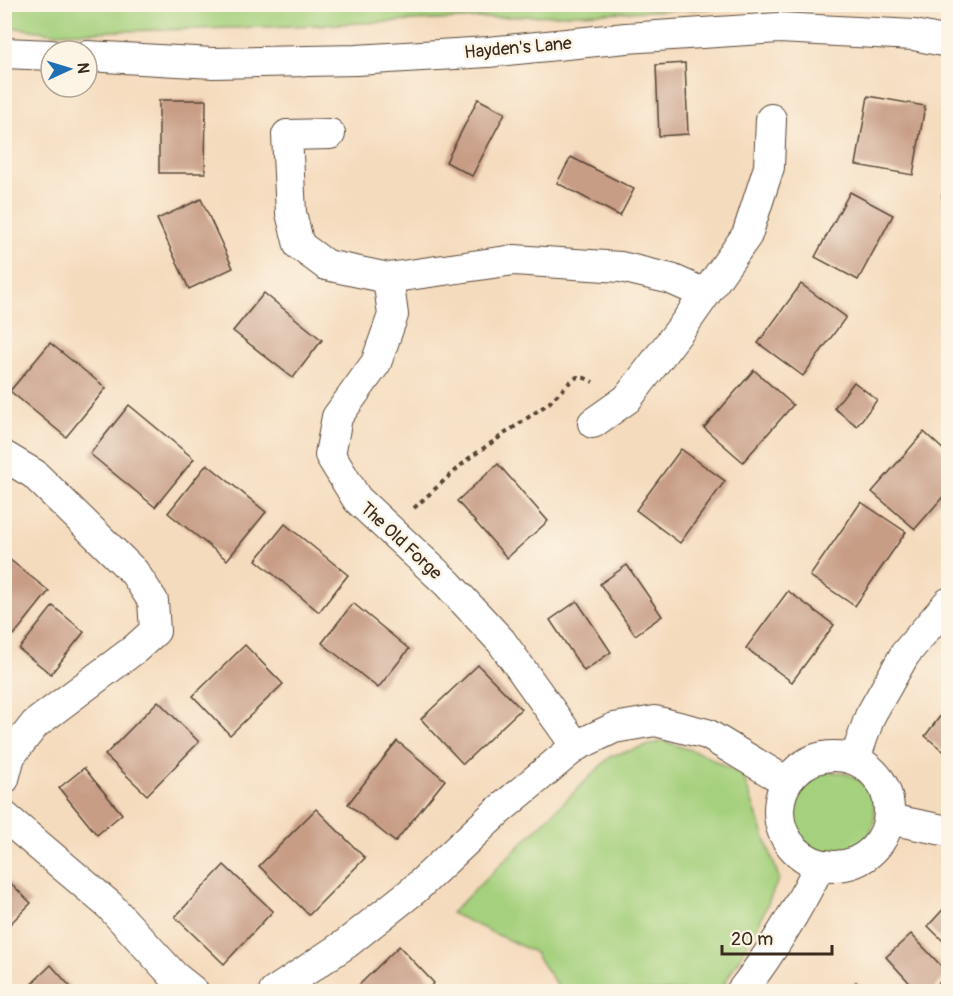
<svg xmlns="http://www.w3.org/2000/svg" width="953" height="996" font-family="Pangolin,sans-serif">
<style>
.green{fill:#a5d07d;stroke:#707d4e;stroke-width:1.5}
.building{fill:#c89d86}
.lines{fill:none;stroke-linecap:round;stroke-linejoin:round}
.minor-casing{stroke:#574536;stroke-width:32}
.path{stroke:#574536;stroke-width:4;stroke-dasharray:4.5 4.5;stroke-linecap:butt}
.minor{stroke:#fff;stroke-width:30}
.labels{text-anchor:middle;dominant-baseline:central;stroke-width:5;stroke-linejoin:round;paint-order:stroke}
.street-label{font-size:18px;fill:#3b2a1e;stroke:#fcf5e5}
</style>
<rect width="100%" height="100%" fill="#fcf5e5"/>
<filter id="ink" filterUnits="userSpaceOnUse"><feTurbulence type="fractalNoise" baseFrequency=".0167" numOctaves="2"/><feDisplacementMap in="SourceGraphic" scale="12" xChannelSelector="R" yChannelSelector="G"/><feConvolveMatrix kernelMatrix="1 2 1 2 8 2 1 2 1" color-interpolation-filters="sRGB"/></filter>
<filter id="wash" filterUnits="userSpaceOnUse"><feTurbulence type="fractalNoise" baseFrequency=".008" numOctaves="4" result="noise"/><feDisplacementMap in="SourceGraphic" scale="24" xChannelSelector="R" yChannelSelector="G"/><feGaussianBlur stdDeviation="1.35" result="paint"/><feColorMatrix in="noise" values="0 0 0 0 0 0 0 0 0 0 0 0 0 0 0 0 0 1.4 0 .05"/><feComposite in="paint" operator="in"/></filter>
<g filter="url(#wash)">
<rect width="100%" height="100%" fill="#f5dbbe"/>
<g class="green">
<polygon points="5,4 793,4 793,5 267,27 52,33 5,26"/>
<polygon points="663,741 703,754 743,776 779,878 757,928 720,991 561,991 534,952 451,913 611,756"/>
<circle cx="834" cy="813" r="41"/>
</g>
<g id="blocks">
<g class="building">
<polygon points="685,63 688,134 659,136 656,65"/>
<polygon points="868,96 925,106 913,175 856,165"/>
<polygon points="478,99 505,113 472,176 446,162"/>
<polygon points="159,100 206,100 205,173 159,173"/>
<polygon points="571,157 634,189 620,216 557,183"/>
<polygon points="948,177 948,199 942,196"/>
<polygon points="850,192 893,215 858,280 815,257"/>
<polygon points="201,199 233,268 189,289 157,219"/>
<polygon points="801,284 846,317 803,376 758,343"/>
<polygon points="264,293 322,340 293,378 233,331"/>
<polygon points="50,343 106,388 66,437 10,391"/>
<polygon points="754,370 793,405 743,462 704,428"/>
<polygon points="854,382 877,400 857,426 834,408"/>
<polygon points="129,405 194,459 155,507 90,454"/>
<polygon points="924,432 948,454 948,491 915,529 872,492"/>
<polygon points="681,449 725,481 680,543 636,510"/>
<polygon points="207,464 266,512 227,560 168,513"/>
<polygon points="498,464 548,521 507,558 457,501"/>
<polygon points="861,502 906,532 855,606 810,576"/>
<polygon points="285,524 348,575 319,612 256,560"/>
<polygon points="4,555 49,591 14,635 4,627"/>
<polygon points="627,565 662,616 635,635 600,584"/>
<polygon points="788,591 834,625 792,682 746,648"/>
<polygon points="577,601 611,652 584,671 550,620"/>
<polygon points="353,603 409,649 378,688 322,643"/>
<polygon points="53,606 84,632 51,674 19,649"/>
<polygon points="245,645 283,684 230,735 193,696"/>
<polygon points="478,665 521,709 463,764 421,719"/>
<polygon points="158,701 199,742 147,795 105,755"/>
<polygon points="948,706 948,755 925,736"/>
<polygon points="397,741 445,780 395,842 348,804"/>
<polygon points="84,768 122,814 97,835 59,788"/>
<polygon points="316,809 365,858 309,915 259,866"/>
<polygon points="224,865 273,911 224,964 175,917"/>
<polygon points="4,877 31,903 4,930"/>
<polygon points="948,904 948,946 928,926"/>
<polygon points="911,934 948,973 931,992 918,992 886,957"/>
<polygon points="399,946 434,983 425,992 359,992 356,988"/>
<polygon points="51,965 75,992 23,992"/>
<polygon points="856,982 865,992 846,992"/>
</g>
</g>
</g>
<g filter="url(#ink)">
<use href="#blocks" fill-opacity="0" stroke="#574536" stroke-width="1.5"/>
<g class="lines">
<g class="minor-casing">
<g id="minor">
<polyline points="4,53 51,55"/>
<polyline points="87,56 213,63 356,60 488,52 626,38 779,28 914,35 948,42"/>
<polyline points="330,134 287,135 291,213 299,245 326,265 388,278 393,315 376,363 337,417 330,455 357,499 447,583 501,641 576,746"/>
<polyline points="388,278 514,260 621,267 671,279 705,294"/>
<polyline points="593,423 627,399 683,326 747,235 769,167 771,119"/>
<polyline points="4,456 34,474 134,572 153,601 155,631 135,649 35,724 10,756 4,779"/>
<circle cx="834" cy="811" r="55"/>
<polyline points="855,759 870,716 905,654 948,603"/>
<polyline points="4,816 109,905 174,976 194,992"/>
<polyline points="889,819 948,831"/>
<polyline points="274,992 347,943 414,890 498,811 576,746 614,728 655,721 707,734 787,782"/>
<path d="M741,992C771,953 798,909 820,865"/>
</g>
</g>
<polyline class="path" points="414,508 468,459 549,403 570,382 577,377 585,378 593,382"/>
<use href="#minor" class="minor"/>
</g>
</g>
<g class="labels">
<g class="street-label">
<text transform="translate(518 48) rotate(-5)">Hayden's Lane</text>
<text transform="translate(401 541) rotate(43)">The Old Forge</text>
</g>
</g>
<rect width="953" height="996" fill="none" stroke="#fcf5e5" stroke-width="24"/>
<g transform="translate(69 69) rotate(86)"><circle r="28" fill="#fcf5e5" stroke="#afa495" stroke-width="1.5"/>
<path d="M0-4.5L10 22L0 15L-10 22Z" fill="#1f6fb2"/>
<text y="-9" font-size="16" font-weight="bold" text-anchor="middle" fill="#3b2a1e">N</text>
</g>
<path d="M722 945v9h110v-9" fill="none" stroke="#3b2a1e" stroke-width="3"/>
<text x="731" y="945" font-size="18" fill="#3b2a1e" stroke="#fcf5e5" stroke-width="4.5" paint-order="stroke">20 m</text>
</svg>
